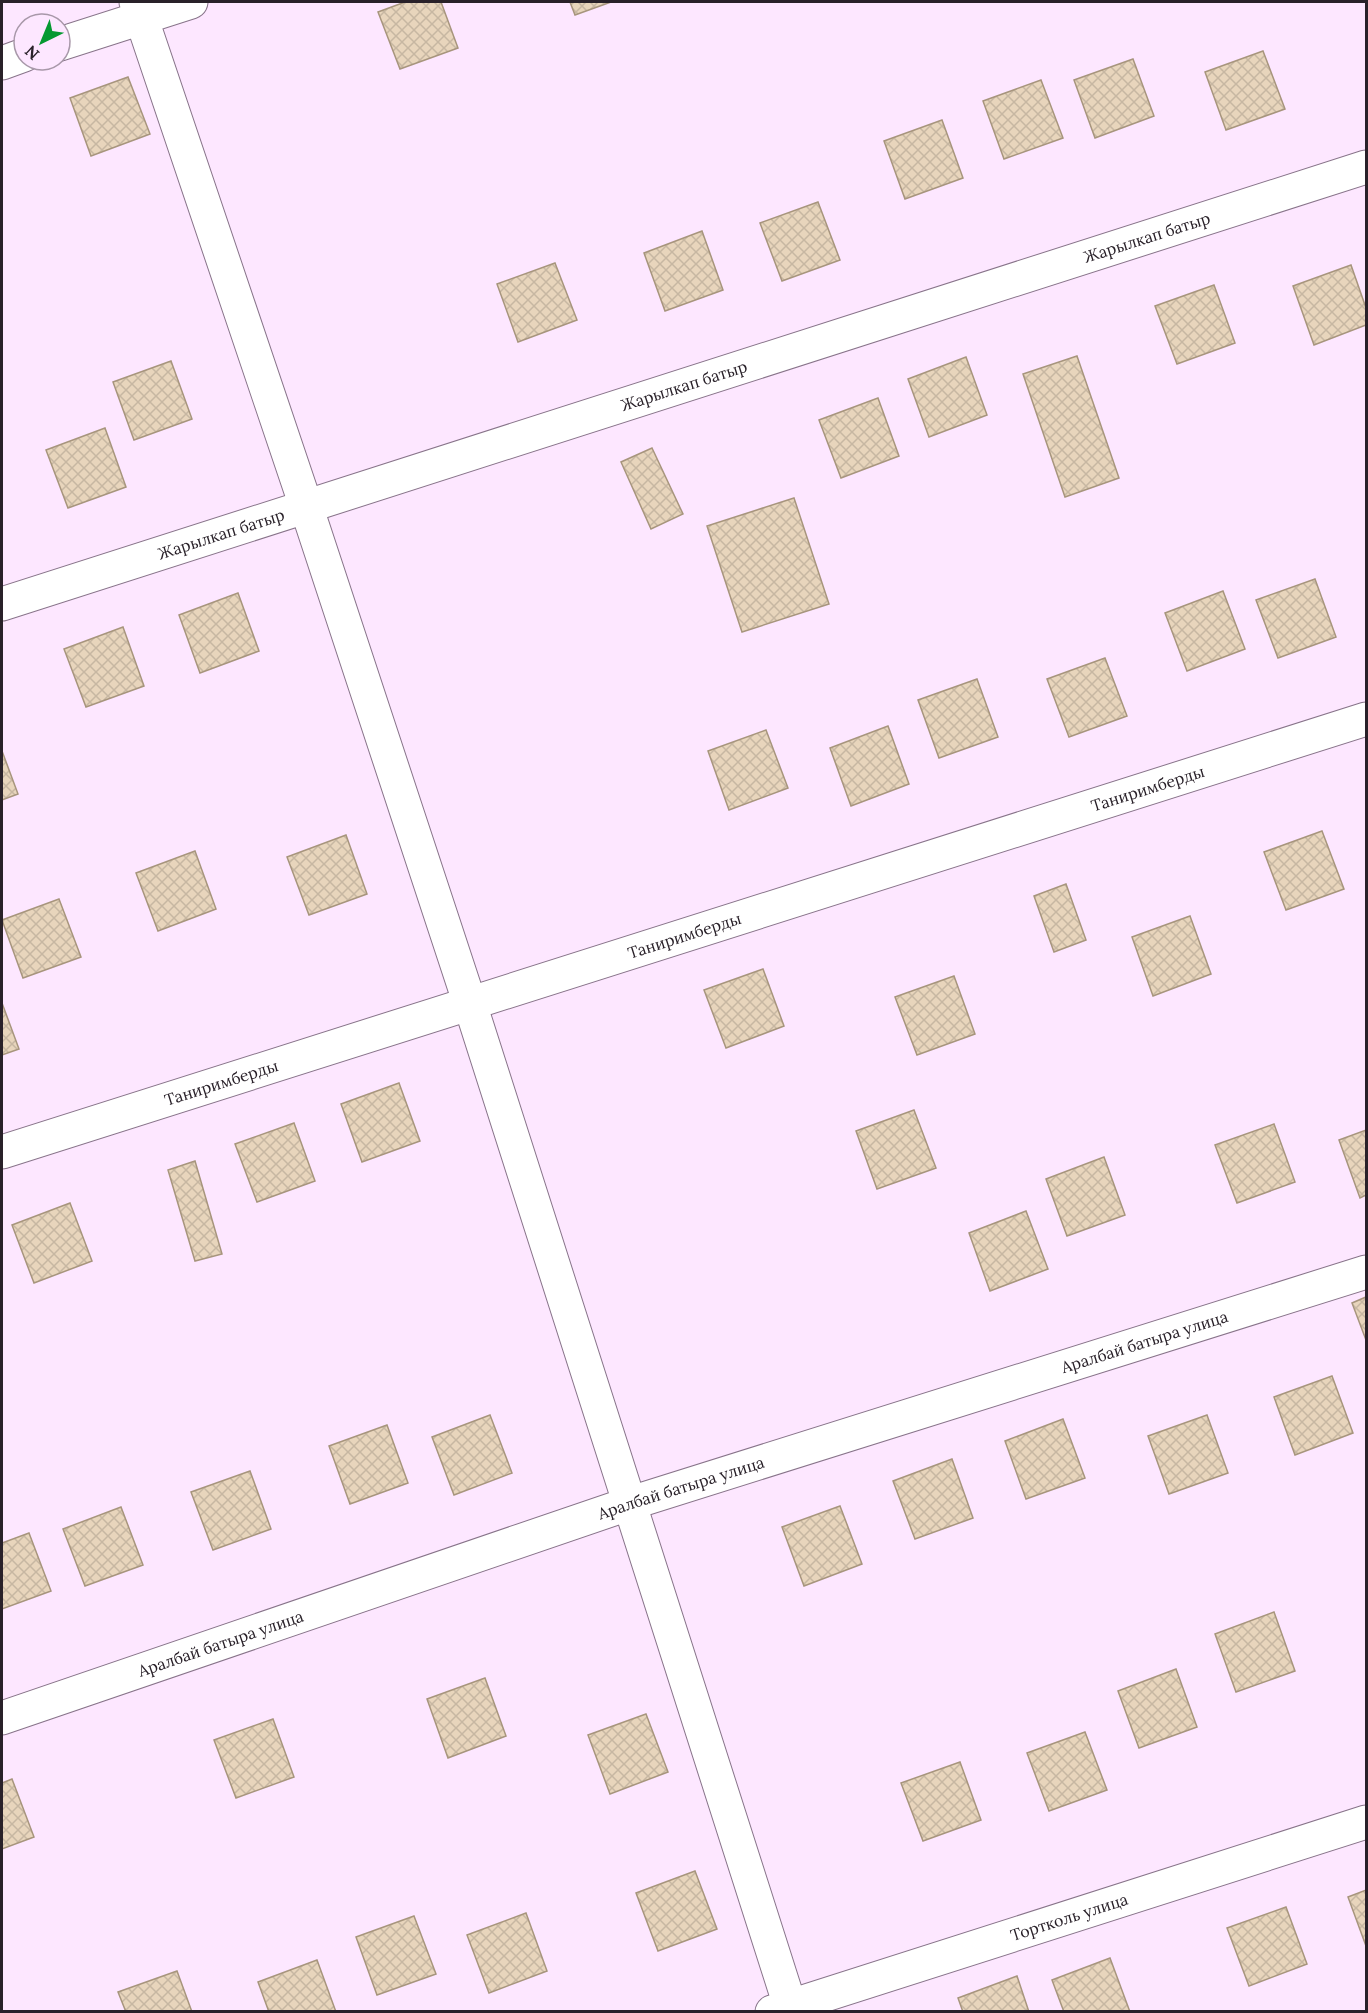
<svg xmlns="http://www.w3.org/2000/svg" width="1368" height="2013" font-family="Lora,serif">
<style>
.building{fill:url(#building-cross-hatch);stroke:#a7957d;stroke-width:1.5}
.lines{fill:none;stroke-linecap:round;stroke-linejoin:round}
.minor-casing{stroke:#88748a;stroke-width:35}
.minor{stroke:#fff;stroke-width:33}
.labels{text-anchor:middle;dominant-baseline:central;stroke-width:4.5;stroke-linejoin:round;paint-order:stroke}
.street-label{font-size:16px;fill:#292129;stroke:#fde7ff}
</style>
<defs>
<pattern id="building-cross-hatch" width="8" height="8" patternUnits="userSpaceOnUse" patternTransform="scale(1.5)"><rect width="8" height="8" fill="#e8d5bc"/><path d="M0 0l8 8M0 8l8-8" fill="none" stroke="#c7b7a2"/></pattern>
</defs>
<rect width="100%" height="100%" fill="#fde7ff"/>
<g class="building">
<polygon points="405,2 441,2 458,48 400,69 378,12"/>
<polygon points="570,2 611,2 575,15"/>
<polygon points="1263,51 1285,109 1226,130 1205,72"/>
<polygon points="1133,59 1154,116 1095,138 1074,80"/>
<polygon points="128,77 150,134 91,156 70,98"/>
<polygon points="1041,80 1063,138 1004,159 983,101"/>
<polygon points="942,120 963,178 905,199 884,141"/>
<polygon points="818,202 840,260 782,281 760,223"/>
<polygon points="702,231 723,290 665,311 644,253"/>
<polygon points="555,263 577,320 518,342 497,284"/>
<polygon points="1351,265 1366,308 1366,325 1314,345 1293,286"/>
<polygon points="1214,285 1235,343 1177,364 1155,306"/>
<polygon points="1077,356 1119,478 1065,497 1023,374"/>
<polygon points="966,357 987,415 929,437 908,379"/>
<polygon points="171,361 192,419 134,440 113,382"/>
<polygon points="878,398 899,456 841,478 819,420"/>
<polygon points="105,428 126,487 68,508 46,450"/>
<polygon points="652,448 683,514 651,529 621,462"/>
<polygon points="794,498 829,604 742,632 707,526"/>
<polygon points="1315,579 1336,637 1278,658 1256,600"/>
<polygon points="1223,591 1245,649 1187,671 1165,613"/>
<polygon points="238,593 259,651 200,673 179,615"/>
<polygon points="123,627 144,686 86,707 64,649"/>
<polygon points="1105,658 1127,716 1069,737 1047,679"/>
<polygon points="977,679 998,737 939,758 918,700"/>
<polygon points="888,726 909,784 851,806 830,748"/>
<polygon points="766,730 788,788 729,810 708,751"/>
<polygon points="2,751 18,794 2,800"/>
<polygon points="1322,831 1344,889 1286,910 1264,852"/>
<polygon points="346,835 367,894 309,915 287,857"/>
<polygon points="195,851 216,909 158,931 136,873"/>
<polygon points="1066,884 1086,940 1054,952 1034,896"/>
<polygon points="59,899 81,957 23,978 2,920"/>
<polygon points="1190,916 1211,974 1153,996 1132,937"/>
<polygon points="763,969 784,1026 726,1048 704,990"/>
<polygon points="954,976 975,1034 917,1055 895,997"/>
<polygon points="2,1003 19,1049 2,1055"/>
<polygon points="399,1083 420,1141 362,1162 341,1104"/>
<polygon points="914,1110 936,1168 877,1189 856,1131"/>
<polygon points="294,1123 315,1181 257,1202 235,1144"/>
<polygon points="1274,1124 1295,1182 1237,1203 1215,1145"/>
<polygon points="1366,1130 1366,1195 1360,1198 1339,1140"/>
<polygon points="1104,1157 1125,1215 1067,1236 1046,1179"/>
<polygon points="195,1161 222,1254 195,1261 168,1170"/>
<polygon points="70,1203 92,1261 34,1283 12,1225"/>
<polygon points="1026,1211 1048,1269 990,1291 969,1233"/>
<polygon points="1366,1297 1366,1340 1352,1303"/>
<polygon points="1332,1376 1353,1433 1295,1455 1274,1397"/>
<polygon points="490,1415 512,1473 454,1495 432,1437"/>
<polygon points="1207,1415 1228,1473 1169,1494 1148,1436"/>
<polygon points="1063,1419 1085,1478 1026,1499 1005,1441"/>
<polygon points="387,1425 408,1483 350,1504 329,1446"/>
<polygon points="952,1459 973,1518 915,1539 893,1481"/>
<polygon points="250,1471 271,1529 213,1550 191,1492"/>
<polygon points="840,1506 862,1564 804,1586 782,1527"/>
<polygon points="121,1507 143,1565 85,1586 63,1529"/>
<polygon points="29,1533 51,1591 2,1609 2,1543"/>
<polygon points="1274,1612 1295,1671 1236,1692 1215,1634"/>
<polygon points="1176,1669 1197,1727 1139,1748 1118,1691"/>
<polygon points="485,1678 506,1736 448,1758 427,1699"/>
<polygon points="646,1714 668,1772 610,1794 588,1735"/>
<polygon points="273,1719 294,1777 236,1798 214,1740"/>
<polygon points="1085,1732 1107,1790 1049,1811 1027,1753"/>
<polygon points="960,1762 981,1820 923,1841 901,1783"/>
<polygon points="12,1779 34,1837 2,1849 2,1783"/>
<polygon points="695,1871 717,1929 658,1951 636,1893"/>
<polygon points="1366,1890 1366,1946 1348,1897"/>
<polygon points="1286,1907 1307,1964 1249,1986 1227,1928"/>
<polygon points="526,1913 547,1971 489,1993 467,1935"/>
<polygon points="414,1916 436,1974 377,1995 356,1937"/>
<polygon points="1110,1958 1130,2012 1064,2012 1052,1980"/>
<polygon points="317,1960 336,2012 269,2012 258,1982"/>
<polygon points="177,1971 192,2012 126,2012 118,1992"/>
<polygon points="1017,1976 1029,2012 963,2012 958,1998"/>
</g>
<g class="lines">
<g class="minor-casing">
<g id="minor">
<polyline points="136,2 306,506 470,1004 792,2012"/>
<polyline points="60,44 191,2"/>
<polyline points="2,63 24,55"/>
<path id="s1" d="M2,604L1366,167"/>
<path id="s2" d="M2,1152L1366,719"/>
<path id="s3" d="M2,1718L631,1503L1366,1272"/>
<path id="s4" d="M772,2012L1366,1822"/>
</g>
</g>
<use href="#minor" class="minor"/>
</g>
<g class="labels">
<g class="street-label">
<text stroke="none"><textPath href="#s1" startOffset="1202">Жарылкап батыр</textPath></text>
<text stroke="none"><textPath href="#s1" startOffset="716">Жарылкап батыр</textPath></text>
<text stroke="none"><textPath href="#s1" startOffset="230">Жарылкап батыр</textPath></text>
<text stroke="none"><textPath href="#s2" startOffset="1202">Таниримберды</textPath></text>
<text stroke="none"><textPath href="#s2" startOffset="716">Таниримберды</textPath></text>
<text stroke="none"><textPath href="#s2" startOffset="230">Таниримберды</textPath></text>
<text stroke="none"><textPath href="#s3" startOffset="1203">Аралбай батыра улица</textPath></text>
<text stroke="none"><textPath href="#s3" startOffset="717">Аралбай батыра улица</textPath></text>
<text stroke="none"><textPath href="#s3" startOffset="231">Аралбай батыра улица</textPath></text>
<text stroke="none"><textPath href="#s4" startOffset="312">Тортколь улица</textPath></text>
</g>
</g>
<rect width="1368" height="2013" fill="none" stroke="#292129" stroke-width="6"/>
<g transform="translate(42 42) rotate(223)"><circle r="28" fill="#fde7ff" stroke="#a898a9" stroke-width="1.5"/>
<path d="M0-4.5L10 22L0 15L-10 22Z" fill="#059931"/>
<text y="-9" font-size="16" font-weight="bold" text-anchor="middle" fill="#292129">N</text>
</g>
</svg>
